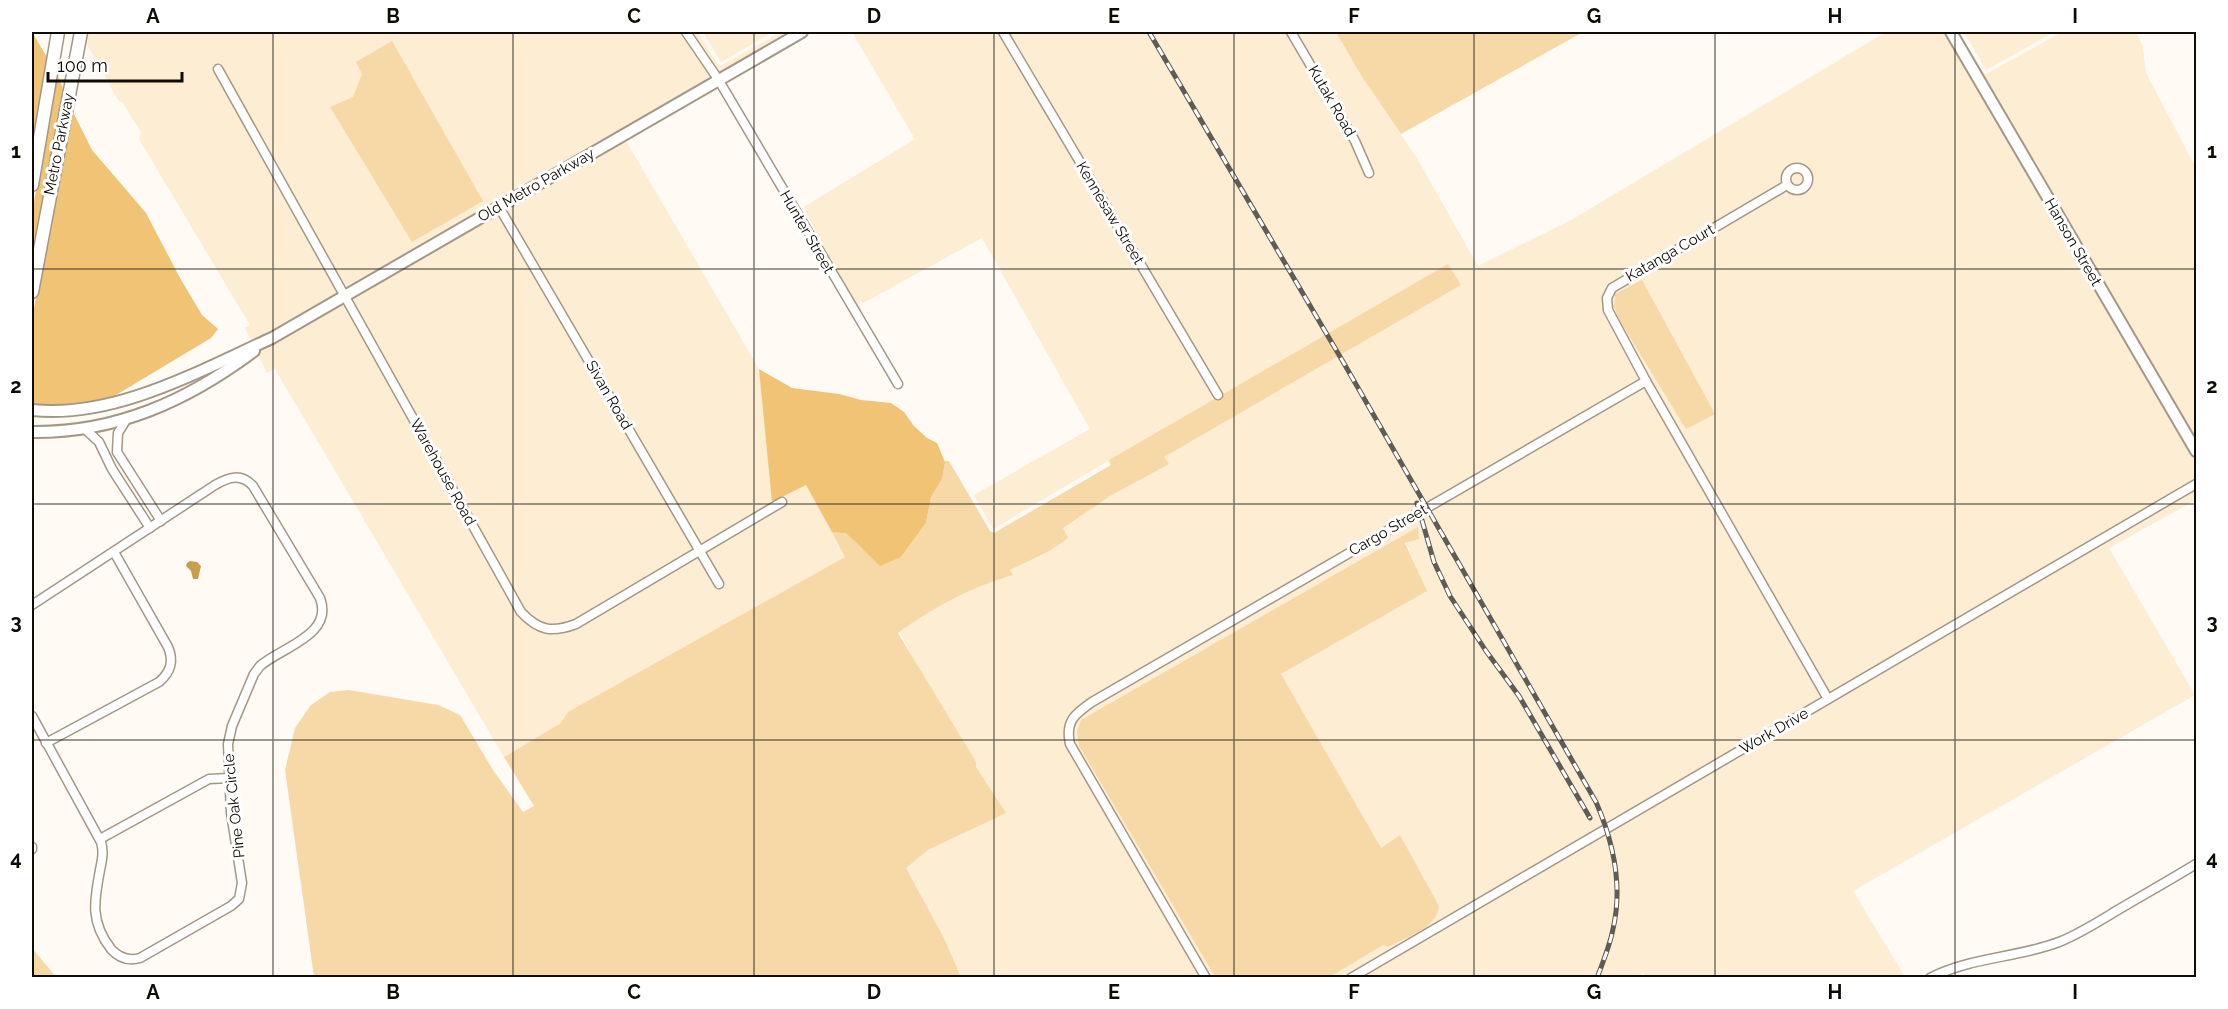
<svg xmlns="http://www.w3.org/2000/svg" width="2228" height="1009" font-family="Raleway,sans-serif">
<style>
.built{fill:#fcedd3}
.green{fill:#f7d9a8}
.forest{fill:#f1c375}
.water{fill:#c99e4f}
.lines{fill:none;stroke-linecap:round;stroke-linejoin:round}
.minor-casing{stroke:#a39887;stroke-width:11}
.tertiary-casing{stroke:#a39887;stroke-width:14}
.secondary-casing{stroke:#a39887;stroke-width:15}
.minor{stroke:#fff;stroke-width:8}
.tertiary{stroke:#fff;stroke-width:10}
.secondary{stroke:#fff;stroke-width:12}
.rail-casing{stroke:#5f5c55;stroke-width:5}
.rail{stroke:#fff;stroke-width:3;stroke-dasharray:9;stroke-linecap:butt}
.grid{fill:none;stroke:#0f0c06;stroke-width:1.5;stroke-opacity:0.55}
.labels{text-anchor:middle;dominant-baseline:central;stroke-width:6;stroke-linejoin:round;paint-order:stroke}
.street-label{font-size:15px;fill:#0f0c06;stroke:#fff}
.neatline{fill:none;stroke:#0f0c06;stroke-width:2}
.grid-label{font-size:20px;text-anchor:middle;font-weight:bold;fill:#0f0c06}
</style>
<rect width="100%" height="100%" fill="#fffaf3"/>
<g class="built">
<polygon points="88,32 698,32 718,65 720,66 781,32 792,32 614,134 619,142 625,139 759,369 849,552 845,557 565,717 561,723 504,757 275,369 267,373 258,354 272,343 252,342 245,328 250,325 139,139 141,132 123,103 118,100 84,39 86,33"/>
<polygon points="703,32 773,32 721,62"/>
<polygon points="852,32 1336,32 1362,77 1418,160 1478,266 1573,219 1886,32 1945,32 2196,461 2196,500 2109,548 2195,695 1853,891 1905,977 1646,978 1643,973 1636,978 1330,977 1383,945 1381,849 1281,674 1426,591 1404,538 1079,746 1215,977 961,977 944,938 906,868 928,850 963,834 912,656 896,625 1123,488 1108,461 993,529 974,495 1090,429 982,238 863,303 861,300 859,304 862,310 855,314 804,207 915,139"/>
<polygon points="1957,32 1959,32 1983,72 1986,74 2062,32 2136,32 2143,47 2146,73 2196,168 2196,441"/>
<polygon points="1964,32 2054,32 1986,70"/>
</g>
<g class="green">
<polygon points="1336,32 1583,32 1401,134 1362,77"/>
<polygon points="392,41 483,201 412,242 330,107 353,97 362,74 356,62"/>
<path d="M1448,264L1461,285L1164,457L1169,464L1110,496L1063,528L1068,538L1051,550L1010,570L1013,575C973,586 932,608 898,633L976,762V767L1006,813L928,850L906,868L944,938L961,977H314L285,770L295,728L311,705L330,692L349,690L438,705L460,715L493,770L523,812L534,806L504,757L561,723L568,712L845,557L832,532H846L862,549L901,557L926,523L931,497L942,479L945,461H949L990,531L994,533L1111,465L1109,460Z"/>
<polygon points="1642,280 1715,414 1686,429 1620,321 1614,307 1615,294"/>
<path d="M1418,527L1419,539L1405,543L1427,591L1281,674L1381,848L1400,835L1439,906C1437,929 1406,937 1388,947L1383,945L1330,977H1215L1079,746L1077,731L1081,720Z"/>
<polygon points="32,948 56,977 32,977"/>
</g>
<g class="forest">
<polygon points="32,32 48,59 32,155"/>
<polygon points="56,71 64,91 32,265 32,214"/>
<polygon points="71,108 92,150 146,213 180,278 202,315 218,329 211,338 111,398 63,406 32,405 32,319"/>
<polygon points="759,369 792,388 839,394 861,400 891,403 904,412 914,426 927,438 937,443 945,462 942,479 931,497 926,523 901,557 880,566 846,533 832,532 806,485 772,502"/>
</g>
<polygon class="water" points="190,561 197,562 201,566 198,579 193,579 191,571 186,566 187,563"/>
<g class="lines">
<g class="minor-casing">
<g id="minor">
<polyline points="686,32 718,79 898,384"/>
<polyline points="1003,32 1218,395"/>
<polyline points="1291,32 1355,141 1369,173"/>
<path d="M218,69L521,612C539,631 552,633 576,624L782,502"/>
<circle cx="1797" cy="179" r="11"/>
<polyline points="499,207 719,584"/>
<polyline points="1646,381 1608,310 1607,298 1612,288 1787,185"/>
<polyline points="126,420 118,433 117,452 161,521"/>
<polyline points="85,429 99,442 112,469 150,528"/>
<path d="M32,605L215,485C229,477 241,473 253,486L320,598C334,635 282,647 260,666L254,674L232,726L228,744L231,813L242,883L239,899L231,906L140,958C129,961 119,958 111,949C90,922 94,901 100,870C102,860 104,852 101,842L32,716"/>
<path d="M46,743L159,682C171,672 174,661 168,647L114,552"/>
<polyline points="100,839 209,779 229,778"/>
<polyline points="32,847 32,849"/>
<path d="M1206,978L1070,744C1065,721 1075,714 1092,702L1646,381L1828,699"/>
<polyline points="1351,978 2196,484"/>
<path d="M1930,978C1971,957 2017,958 2059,942C2079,934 2098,922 2116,911C2143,895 2170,880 2196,864"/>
</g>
</g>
<g class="tertiary-casing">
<g id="tertiary">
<polyline points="1951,32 2196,451"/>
<path d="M32,410C114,419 199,371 272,338L802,32"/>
<path d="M32,432C116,433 187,401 254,351"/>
</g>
</g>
<g class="secondary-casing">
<g id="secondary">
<polyline points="32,185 58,32"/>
<polyline points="32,292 81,32"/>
</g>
</g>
<use href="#minor" class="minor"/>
<use href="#tertiary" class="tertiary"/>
<use href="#secondary" class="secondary"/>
<g class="rail-casing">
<g id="rail">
<path d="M1149,32L1342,360L1596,802C1613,841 1623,886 1613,929C1610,945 1603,962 1597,978"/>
<polyline points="1417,503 1434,562 1450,596 1486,651 1519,696 1590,818"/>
</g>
</g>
<use href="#rail" class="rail"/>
</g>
<path class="grid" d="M273,32V978M513,32V978M754,32V978M994,32V978M1234,32V978M1474,32V978M1715,32V978M1955,32V978M32,269H2196M32,504H2196M32,740H2196"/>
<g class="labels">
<g class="street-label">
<text transform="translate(1332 101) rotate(60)">Kutak Road</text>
<text transform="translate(59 144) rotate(-79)">Metro Parkway</text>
<text transform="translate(536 185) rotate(-30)">Old Metro Parkway</text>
<text transform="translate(1110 213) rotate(59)">Kennesaw Street</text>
<text transform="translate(807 232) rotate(60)">Hunter Street</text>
<text transform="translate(2073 242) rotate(60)">Hanson Street</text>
<text transform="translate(1670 253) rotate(-30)">Katanga Court</text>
<text transform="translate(609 395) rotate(60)">Sivan Road</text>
<text transform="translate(443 472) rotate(61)">Warehouse Road</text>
<text transform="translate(1388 530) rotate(-30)">Cargo Street</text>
<text transform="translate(1774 731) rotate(-30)">Work Drive</text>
<text transform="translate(234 806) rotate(-96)">Pine Oak Circle</text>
</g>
</g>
<rect width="2228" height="1009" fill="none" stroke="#ffffff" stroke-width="66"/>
<path d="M48 72v9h134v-9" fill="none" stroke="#0f0c06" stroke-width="3"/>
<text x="57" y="72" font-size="18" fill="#0f0c06" stroke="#ffffff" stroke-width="4.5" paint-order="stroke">100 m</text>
<rect x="33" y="33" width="2162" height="943" class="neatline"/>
<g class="grid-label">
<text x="153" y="23">A</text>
<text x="393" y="23">B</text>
<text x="634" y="23">C</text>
<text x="874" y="23">D</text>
<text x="1114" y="23">E</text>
<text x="1354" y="23">F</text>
<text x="1594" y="23">G</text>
<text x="1835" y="23">H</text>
<text x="2075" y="23">I</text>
<text x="16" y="158">1</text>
<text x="2212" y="158">1</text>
<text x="16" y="393">2</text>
<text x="2212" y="393">2</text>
<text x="16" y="629">3</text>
<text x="2212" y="629">3</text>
<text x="16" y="865">4</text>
<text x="2212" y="865">4</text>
<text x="153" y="999">A</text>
<text x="393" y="999">B</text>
<text x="634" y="999">C</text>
<text x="874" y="999">D</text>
<text x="1114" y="999">E</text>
<text x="1354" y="999">F</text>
<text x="1594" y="999">G</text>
<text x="1835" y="999">H</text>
<text x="2075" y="999">I</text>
</g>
</svg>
